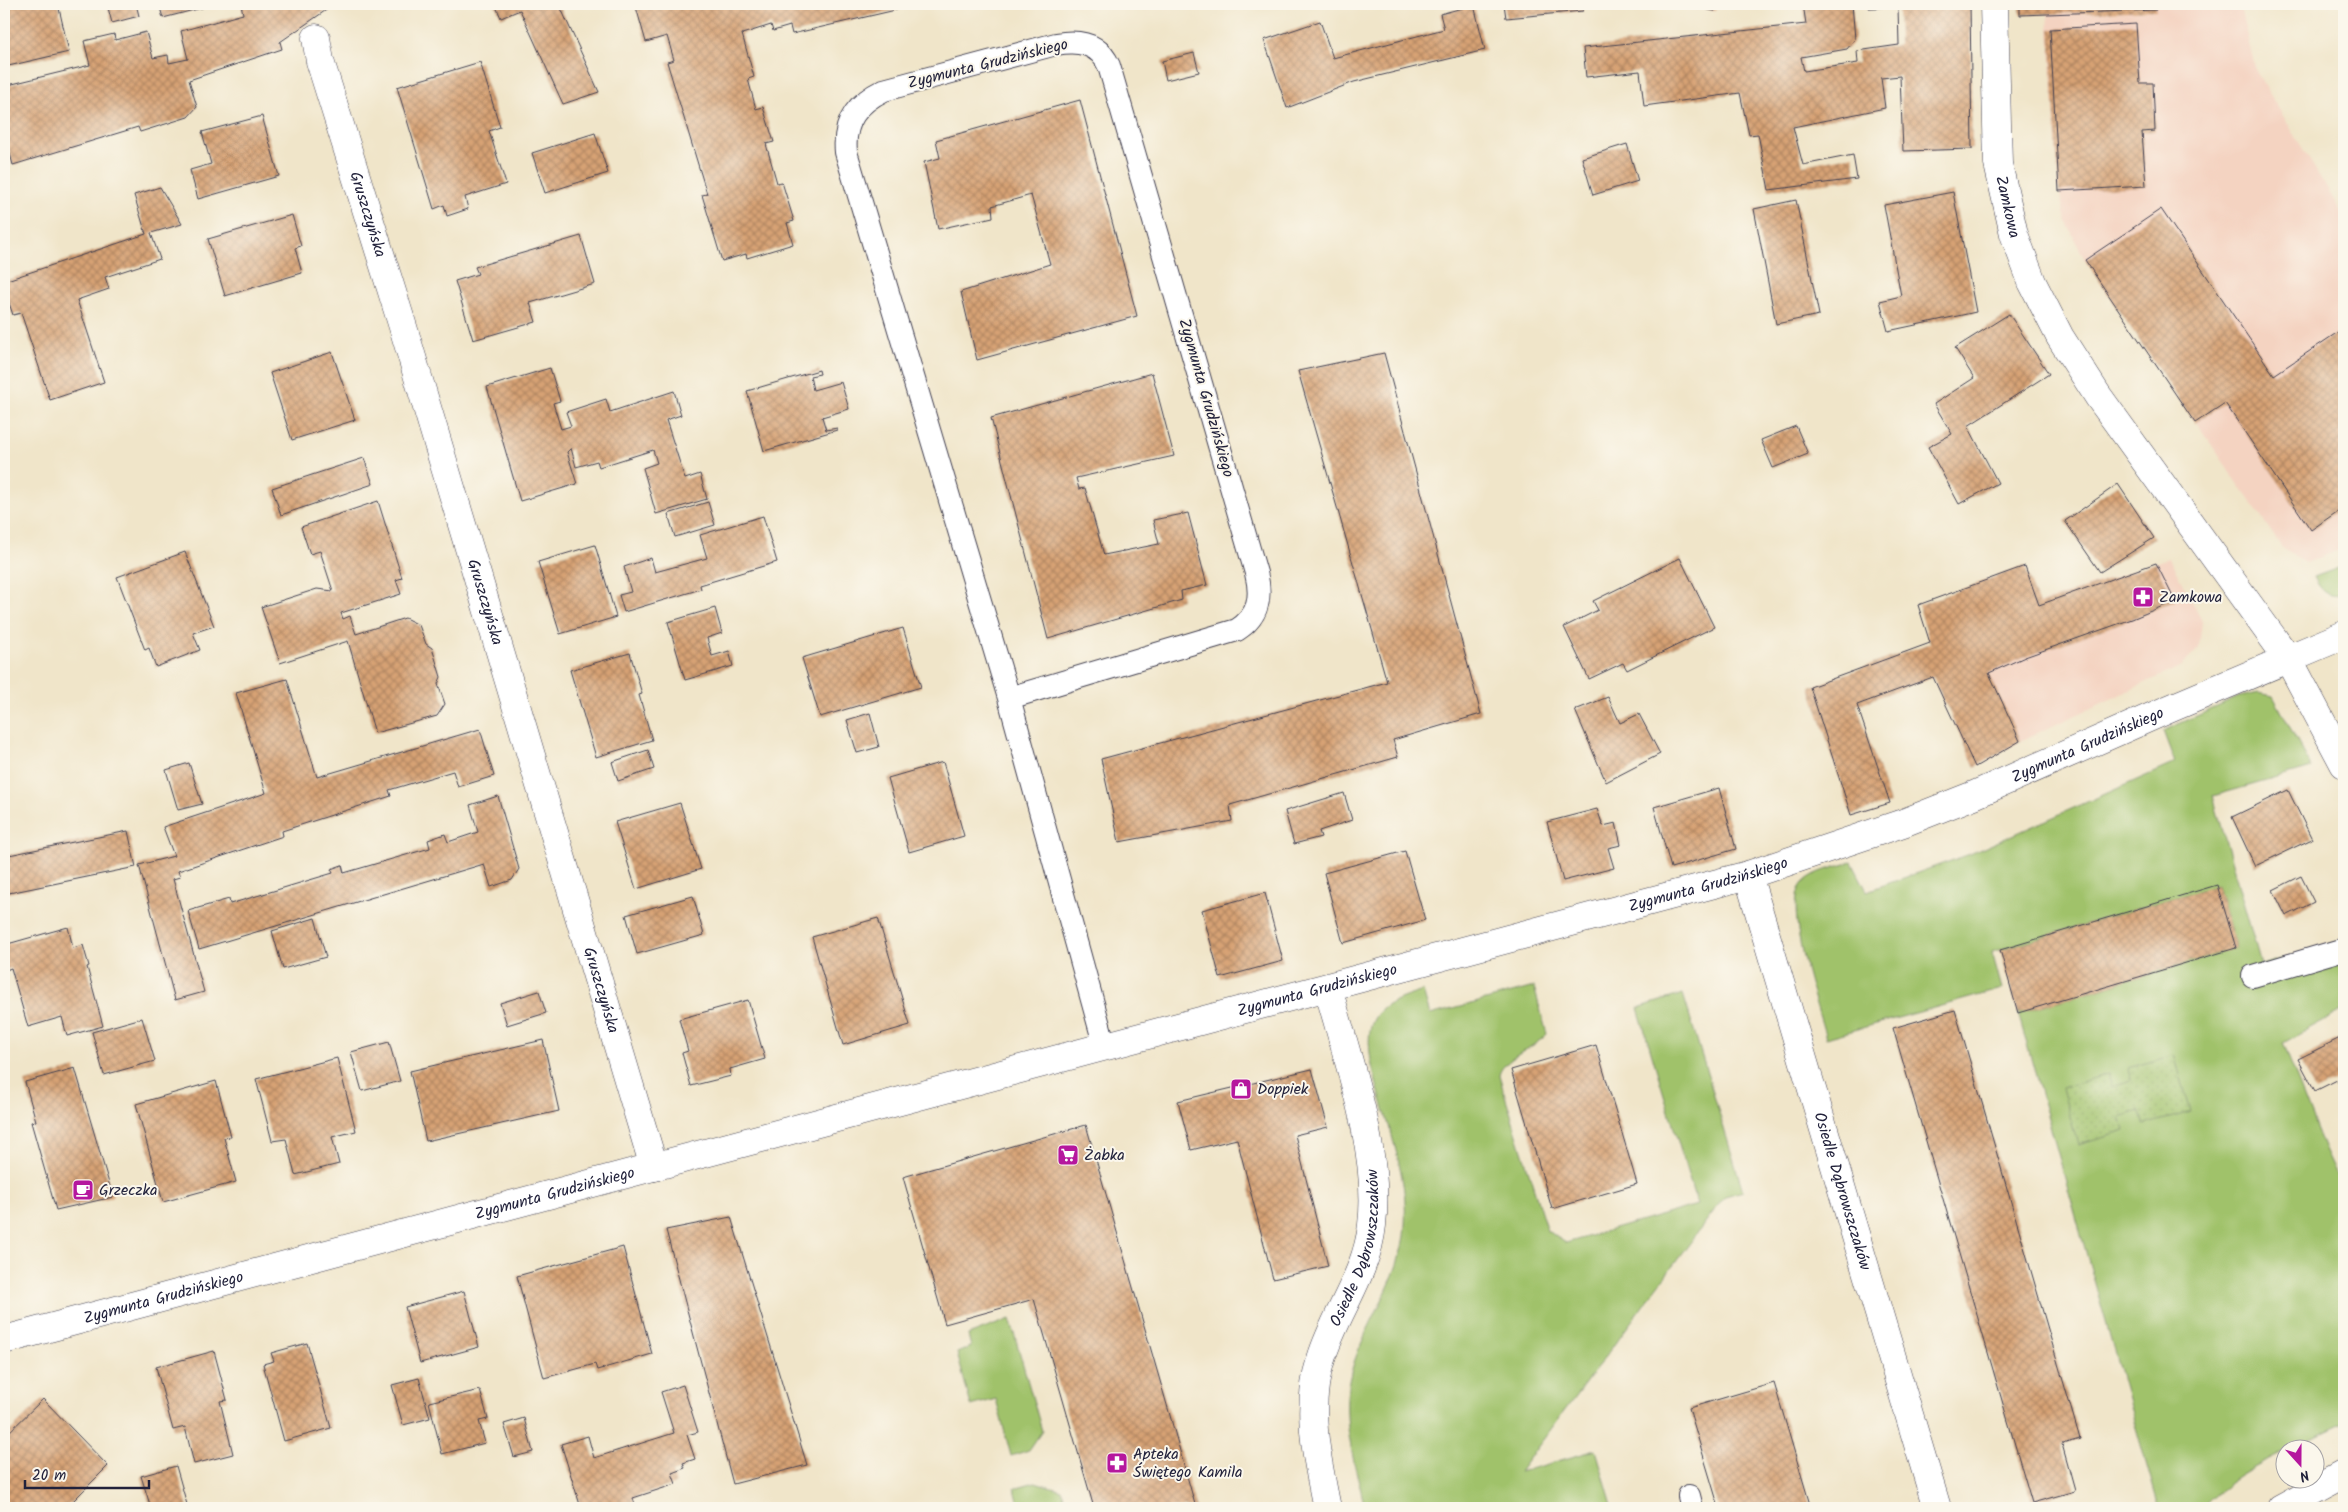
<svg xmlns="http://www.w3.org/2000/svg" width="2348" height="1512" font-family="Kalam,sans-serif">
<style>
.built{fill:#f4d3c1}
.grass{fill:#a0c26b;stroke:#617253}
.park{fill:url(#park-dots);stroke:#617253}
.building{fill:url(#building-cross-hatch)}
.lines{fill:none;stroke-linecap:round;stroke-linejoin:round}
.service-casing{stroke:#413f50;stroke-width:24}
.minor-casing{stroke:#413f50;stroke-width:29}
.service{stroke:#fff;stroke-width:22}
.minor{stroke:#fff;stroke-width:28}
.labels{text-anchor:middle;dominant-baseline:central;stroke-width:4;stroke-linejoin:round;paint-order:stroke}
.street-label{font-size:16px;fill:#22223b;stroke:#fbf7ec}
.poi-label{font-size:16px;fill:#22223b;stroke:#fbf7ec;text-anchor:start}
</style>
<defs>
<pattern id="park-dots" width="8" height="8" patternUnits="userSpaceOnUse" patternTransform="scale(1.25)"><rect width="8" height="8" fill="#a0c26b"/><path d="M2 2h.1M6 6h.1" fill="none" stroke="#8aa65e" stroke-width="1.8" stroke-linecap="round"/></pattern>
<pattern id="building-cross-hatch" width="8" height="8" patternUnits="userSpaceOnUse" patternTransform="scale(1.25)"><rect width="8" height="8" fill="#d7a275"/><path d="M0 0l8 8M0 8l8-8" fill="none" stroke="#ae8461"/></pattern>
</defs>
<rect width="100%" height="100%" fill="#fbf7ec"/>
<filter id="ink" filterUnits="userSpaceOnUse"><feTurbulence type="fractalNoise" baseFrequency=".02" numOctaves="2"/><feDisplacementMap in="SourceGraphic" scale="10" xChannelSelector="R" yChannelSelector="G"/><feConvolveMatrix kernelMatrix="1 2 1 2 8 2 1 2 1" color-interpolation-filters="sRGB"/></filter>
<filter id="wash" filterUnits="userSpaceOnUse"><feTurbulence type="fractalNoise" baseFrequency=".0096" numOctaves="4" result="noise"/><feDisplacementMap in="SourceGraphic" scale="20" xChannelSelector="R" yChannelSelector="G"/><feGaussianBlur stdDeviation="1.12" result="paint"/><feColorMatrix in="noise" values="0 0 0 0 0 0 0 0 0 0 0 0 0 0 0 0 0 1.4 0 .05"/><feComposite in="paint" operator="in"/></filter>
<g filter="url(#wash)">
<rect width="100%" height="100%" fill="#f0e5c9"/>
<g class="built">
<polygon points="2156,4 2239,4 2256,71 2344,217 2344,548 2306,563 2283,549 2085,260 2066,221 2059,191 2048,14 2156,10"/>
<polygon points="2169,558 2202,621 2199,648 2182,666 2020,741 1975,767 1919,647"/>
</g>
<g class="grass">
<path d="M2344,566V595C2328,598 2321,591 2314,577Z"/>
<path d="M2259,693L2273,696L2312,768L2213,796L2261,965L2344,940V1010L2283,1043L2325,1150L2344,1191V1423L2290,1449L2286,1450L2285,1452C2254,1467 2225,1482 2201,1508H2147L2158,1505L2018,1013L2236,948L2217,885L1992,952L2002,989L1826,1038C1818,1008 1781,905 1803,883C1814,871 1837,867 1852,862L1867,891L1970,854L2175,763L2163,731L2239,697Z"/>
<path d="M1534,987L1547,1034C1536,1047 1500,1060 1499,1076L1547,1231L1566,1243L1697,1205L1638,1008L1683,994L1743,1191L1725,1196L1519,1472L1596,1450L1613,1508H1534L1533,1506L1526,1508H1365C1356,1468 1341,1423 1349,1381C1360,1327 1402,1282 1405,1225C1409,1172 1384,1118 1372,1066C1362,1015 1378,1005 1423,991L1430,1015Z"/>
<polygon points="1010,1319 1042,1431 1029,1450 1011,1456 996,1399 971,1406 957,1353 971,1347 968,1335"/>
<polygon points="1035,1482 1062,1490 1067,1508 1021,1508 1014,1488"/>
</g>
<polygon class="park" points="2174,1055 2191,1112 2144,1125 2139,1111 2121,1117 2125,1131 2078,1145 2062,1088 2108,1074 2112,1086 2131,1080 2128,1068"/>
<g id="blocks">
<g class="building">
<polygon points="4,4 58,4 69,52 4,67"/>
<polygon points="107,4 136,4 139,16 112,23"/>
<polygon points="159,4 217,4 163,18"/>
<polygon points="241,4 335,4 280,42 282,49 189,80 197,107 188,117 140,132 138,127 13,165 4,131 4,86 90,65 84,41 114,34 115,40 146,32 153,58 168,55 169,63 188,59 181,31 243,14"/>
<polygon points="495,4 559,4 599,92 563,104 520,10 501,18"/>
<polygon points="642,4 912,4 913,6 792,34 790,26 773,31 771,25 742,34 754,77 748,79 756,109 763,107 774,142 766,144 777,183 782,182 794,221 787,223 793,244 747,258 746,254 722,261 702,195 707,194 667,62 674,60 667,36 646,42 636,7"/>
<polygon points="1504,4 1583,4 1583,11 1506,18"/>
<polygon points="1676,4 1717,4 1715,11"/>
<polygon points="1803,4 1852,4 1855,39 1847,49 1801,57 1804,71 1858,63 1857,51 1899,45 1898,7 1869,8 1869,4 1970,4 1972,149 1903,151 1900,76 1881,78 1885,108 1793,127 1803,165 1853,155 1857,179 1769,190 1758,134 1749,135 1740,93 1644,106 1640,71 1586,77 1583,48 1806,24"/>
<polygon points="2020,4 2156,4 2156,10 2020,15"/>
<polygon points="1474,5 1485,50 1354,82 1287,108 1264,40 1320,21 1333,58 1444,29 1440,14"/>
<polygon points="2136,24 2140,83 2153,83 2155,131 2142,132 2146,186 2059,191 2050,29"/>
<polygon points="1194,53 1199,72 1166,80 1162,61"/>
<polygon points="480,62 500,127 489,131 506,184 465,197 468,209 447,216 444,205 434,209 397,87"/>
<polygon points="1080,100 1137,316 977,360 961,292 1050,264 1031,195 992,206 993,217 938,229 924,162 940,158 936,140"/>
<polygon points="262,116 279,176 198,199 190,170 211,164 202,132"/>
<polygon points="595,133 608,173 545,193 532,153"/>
<polygon points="1627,144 1638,181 1593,195 1582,158"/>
<polygon points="160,187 182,224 151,233 160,259 105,277 109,289 77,300 104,382 50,400 21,313 13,315 4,288 4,281 146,234 134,195"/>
<polygon points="1953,192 1976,312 1888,331 1880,301 1901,296 1884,205"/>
<polygon points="1796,200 1819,315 1776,324 1754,209"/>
<polygon points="2161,209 2274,375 2344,328 2344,507 2311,530 2225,403 2195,423 2085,260"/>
<polygon points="292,215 301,246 295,248 302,273 225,296 208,239"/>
<polygon points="581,236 595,284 530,303 536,322 473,340 455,281 478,274 475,267"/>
<polygon points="2009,314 2049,374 1968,426 1998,483 1959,504 1928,447 1952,434 1934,404 1974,378 1955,348"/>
<polygon points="332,352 355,420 292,440 270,373"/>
<polygon points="1384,353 1481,714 1393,740 1398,757 1230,805 1232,821 1119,842 1101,759 1387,682 1298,371"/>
<polygon points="550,368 560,401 553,403 561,429 571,426 566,412 606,399 610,412 674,391 681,415 666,420 685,479 700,474 707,499 656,514 643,468 657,463 653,450 599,467 597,461 576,467 571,448 567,452 577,484 520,501 487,387"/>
<polygon points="819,370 820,374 810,376 813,390 841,382 849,409 822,417 826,430 837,428 837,430 764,451 747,391"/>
<polygon points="1152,373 1174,456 1076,478 1079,489 1085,488 1104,555 1159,544 1153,520 1188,513 1207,585 1181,591 1182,600 1048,639 991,418"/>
<polygon points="1796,426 1808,454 1773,468 1761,440"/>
<polygon points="364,458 373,484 281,515 272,488"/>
<polygon points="2118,484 2154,538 2100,572 2065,521"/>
<polygon points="378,501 402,578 396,580 401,594 341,613 343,619 350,616 356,634 405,618 419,625 426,644 432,648 441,677 438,684 445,704 437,716 375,733 348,641 280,663 261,607 317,589 333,591 320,551 310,554 301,527"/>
<polygon points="708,502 715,525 675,537 668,514"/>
<polygon points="763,516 777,562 700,585 701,589 624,612 619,595 631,592 624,567 651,558 655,572 707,558 700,535"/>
<polygon points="595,545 616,617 560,634 538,562"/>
<polygon points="185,552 214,626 193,633 200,650 156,667 149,648 145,650 117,577"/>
<polygon points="1680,558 1714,627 1627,670 1623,663 1589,679 1564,627 1598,610 1593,601"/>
<polygon points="2156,563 2175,601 2132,619 2025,657 1989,673 2020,741 1975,767 1933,677 1857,705 1890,803 1851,815 1810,687 1930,643 1918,605 2025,566 2039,605"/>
<polygon points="715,608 722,633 707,638 712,656 729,651 733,666 685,680 668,622"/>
<polygon points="903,628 921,687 820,717 802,658"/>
<polygon points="630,653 642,694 639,695 652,740 596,757 570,670"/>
<polygon points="287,679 317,777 480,729 494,776 458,787 453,771 389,790 391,796 282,831 283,836 178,871 180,877 173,879 204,992 175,1000 139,865 174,856 163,827 266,793 236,693"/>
<polygon points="1608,697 1620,723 1639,714 1660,754 1606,782 1575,710"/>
<polygon points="870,713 879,747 857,753 847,720"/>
<polygon points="648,750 654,769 618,781 612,762"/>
<polygon points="943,762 964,836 909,852 888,778"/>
<polygon points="189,763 202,804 178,810 166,770"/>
<polygon points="1719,788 1736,849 1671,868 1654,807"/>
<polygon points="2288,790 2312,839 2255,866 2232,817"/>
<polygon points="1344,793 1352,820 1319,831 1321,837 1294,844 1285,811"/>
<polygon points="498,796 519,869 512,880 491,887 484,864 199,949 188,911 229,899 230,904 333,873 331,869 342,865 344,873 430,848 428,840 445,834 448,842 478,832 470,805"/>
<polygon points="680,803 701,869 636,889 615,822"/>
<polygon points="1597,809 1603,826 1616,823 1621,845 1608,848 1614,868 1563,881 1547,822"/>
<polygon points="128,831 136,867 4,894 4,856"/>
<polygon points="1405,851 1425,920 1343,943 1324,873"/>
<polygon points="2301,876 2314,902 2286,916 2273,890"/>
<polygon points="2217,885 2236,948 2018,1013 2000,950"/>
<polygon points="1265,893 1283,961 1220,978 1202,910"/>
<polygon points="693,896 704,935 637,954 626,915"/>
<polygon points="315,918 326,957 283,969 272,931"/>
<polygon points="878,918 910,1025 843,1045 812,937"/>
<polygon points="68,927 73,948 83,945 89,966 87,967 103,1026 67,1036 62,1017 28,1027 11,968 6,970 4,945"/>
<polygon points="539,991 546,1013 507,1025 500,1003"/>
<polygon points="748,1000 765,1059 730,1069 731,1076 691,1086 682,1053 688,1051 679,1019"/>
<polygon points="1955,1010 2080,1439 2062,1444 2075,1491 2032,1503 1893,1028"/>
<polygon points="142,1018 155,1061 104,1075 92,1032"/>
<polygon points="2344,1036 2344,1087 2341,1089 2337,1080 2315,1091 2298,1059"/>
<polygon points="543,1040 559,1111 426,1141 410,1071"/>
<polygon points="389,1042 400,1081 362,1091 351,1052"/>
<polygon points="1596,1045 1637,1184 1552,1209 1511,1070"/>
<polygon points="337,1058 356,1131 332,1137 339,1164 295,1175 286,1139 272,1141 256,1079"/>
<polygon points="75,1068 113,1197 56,1210 31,1122 36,1121 25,1082"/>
<polygon points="1312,1069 1328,1127 1295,1135 1328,1266 1273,1279 1237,1139 1191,1150 1178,1101"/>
<polygon points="216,1081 231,1137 224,1138 236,1182 163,1202 136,1104"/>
<polygon points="1086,1125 1169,1412 1196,1508 1094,1508 1034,1299 945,1324 903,1177"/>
<polygon points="731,1217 807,1465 733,1484 666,1230"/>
<polygon points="623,1247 652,1354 597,1370 595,1364 544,1378 517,1276"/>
<polygon points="464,1291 479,1347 420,1363 405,1307"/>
<polygon points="307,1343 331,1428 284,1441 263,1364 274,1361 271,1353"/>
<polygon points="214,1351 227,1400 220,1401 233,1454 194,1464 185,1427 173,1430 156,1367"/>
<polygon points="419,1378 430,1418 403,1425 392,1385"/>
<polygon points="1774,1383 1811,1508 1719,1508 1689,1408"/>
<polygon points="683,1385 698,1432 687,1435 695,1459 683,1463 685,1468 672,1473 676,1484 633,1498 636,1508 581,1508 561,1444 588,1436 594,1458 674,1433 661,1392"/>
<polygon points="480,1390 488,1419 479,1421 485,1443 442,1454 429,1402"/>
<polygon points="43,1399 108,1466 66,1508 4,1508 4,1437"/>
<polygon points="524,1418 533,1452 514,1457 504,1424"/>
<polygon points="176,1466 188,1508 151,1508 141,1476"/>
</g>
</g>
</g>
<g filter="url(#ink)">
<use href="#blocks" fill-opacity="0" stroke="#413f50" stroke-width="1"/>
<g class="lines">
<g class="service-casing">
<g id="service">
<path d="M1009,698L1237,630C1259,616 1262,597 1256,573L1109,66C1099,43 1078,40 1056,44L884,90C857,103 843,122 846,152L1009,698L1105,1047"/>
<polyline points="2253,976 2344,949"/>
<polyline points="1689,1496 1692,1508"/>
</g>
</g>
<g class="minor-casing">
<g id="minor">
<path id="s1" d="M1994,4L1998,164L2014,234L2032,282L2060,337L2098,396L2289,660L2344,764"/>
<path id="s2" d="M316,38L320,61L403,327L654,1167"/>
<path id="s3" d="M1748,875L1937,1508"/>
<path id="s4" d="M4,1340L1748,875L1903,823L1974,795L2169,709L2344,635"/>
<path id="s5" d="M1327,1508C1317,1459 1305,1408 1321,1359C1335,1313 1367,1274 1372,1225C1381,1152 1347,1058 1328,988"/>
<polyline points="2281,1508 2344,1474"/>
</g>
</g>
<use href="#service" class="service"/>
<use href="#minor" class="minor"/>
</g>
</g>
<defs>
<g id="pharmacy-square" transform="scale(1.125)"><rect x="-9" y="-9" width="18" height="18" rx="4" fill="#b5179e" stroke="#fbf7ec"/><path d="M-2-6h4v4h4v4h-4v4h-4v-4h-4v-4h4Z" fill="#fff"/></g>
<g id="shop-square" transform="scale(1.125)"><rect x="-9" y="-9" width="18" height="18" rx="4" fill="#b5179e" stroke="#fbf7ec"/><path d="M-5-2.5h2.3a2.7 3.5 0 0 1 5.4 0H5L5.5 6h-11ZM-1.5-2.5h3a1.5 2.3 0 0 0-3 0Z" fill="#fff"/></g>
<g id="supermarket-square" transform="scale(1.125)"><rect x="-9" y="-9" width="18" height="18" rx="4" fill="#b5179e" stroke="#fbf7ec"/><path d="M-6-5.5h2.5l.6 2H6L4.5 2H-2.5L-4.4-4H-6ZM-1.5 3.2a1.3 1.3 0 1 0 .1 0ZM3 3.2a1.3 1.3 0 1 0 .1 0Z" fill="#fff"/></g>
<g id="cafe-square" transform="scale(1.125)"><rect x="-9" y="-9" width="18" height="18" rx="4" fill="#b5179e" stroke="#fbf7ec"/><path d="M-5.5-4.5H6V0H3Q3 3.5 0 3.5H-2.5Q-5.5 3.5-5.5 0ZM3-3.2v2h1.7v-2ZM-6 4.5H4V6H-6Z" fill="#fff"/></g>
</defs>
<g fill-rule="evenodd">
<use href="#pharmacy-square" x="2143" y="597"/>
<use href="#shop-square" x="1241" y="1089"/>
<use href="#supermarket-square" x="1068" y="1155"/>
<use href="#cafe-square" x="83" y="1190"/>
<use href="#pharmacy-square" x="1117" y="1463"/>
</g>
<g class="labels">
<g class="street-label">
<text transform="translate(988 64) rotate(-14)">Zygmunta Grudzińskiego</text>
<text stroke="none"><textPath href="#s1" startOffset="204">Zamkowa</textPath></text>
<text stroke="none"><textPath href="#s2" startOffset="184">Gruszczyńska</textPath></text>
<text transform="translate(1206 398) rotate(74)">Zygmunta Grudzińskiego</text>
<text stroke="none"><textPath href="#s2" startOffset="589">Gruszczyńska</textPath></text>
<text stroke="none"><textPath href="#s4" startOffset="2169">Zygmunta Grudzińskiego</textPath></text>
<text stroke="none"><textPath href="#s4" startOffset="1764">Zygmunta Grudzińskiego</textPath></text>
<text stroke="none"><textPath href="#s2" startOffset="994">Gruszczyńska</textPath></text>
<text stroke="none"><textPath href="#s4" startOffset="1359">Zygmunta Grudzińskiego</textPath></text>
<text stroke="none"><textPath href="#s3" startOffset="330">Osiedle Dąbrowszczaków</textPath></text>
<text stroke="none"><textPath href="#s4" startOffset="570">Zygmunta Grudzińskiego</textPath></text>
<text stroke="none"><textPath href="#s5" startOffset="269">Osiedle Dąbrowszczaków</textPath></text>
<text stroke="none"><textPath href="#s4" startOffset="165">Zygmunta Grudzińskiego</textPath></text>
</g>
<g class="poi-label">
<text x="2159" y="597">Zamkowa</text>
<text x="1257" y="1089">Doppiek</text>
<text x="1084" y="1155">Żabka</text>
<text x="99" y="1190">Grzeczka</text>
<text x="1133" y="1454">Apteka<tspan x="1133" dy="18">Świętego Kamila</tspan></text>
</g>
</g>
<rect width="2348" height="1512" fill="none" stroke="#fbf7ec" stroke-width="20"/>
<g transform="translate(2300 1464) rotate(159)"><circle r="24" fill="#fbf7ec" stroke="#a4a2a5"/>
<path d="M0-4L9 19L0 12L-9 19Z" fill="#b5179e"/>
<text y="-8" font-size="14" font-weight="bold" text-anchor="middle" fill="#22223b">N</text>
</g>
<path d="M25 1480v8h124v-8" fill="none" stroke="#22223b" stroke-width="2.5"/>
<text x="32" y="1480" font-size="15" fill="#22223b" stroke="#fbf7ec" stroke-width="4" paint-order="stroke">20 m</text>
</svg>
